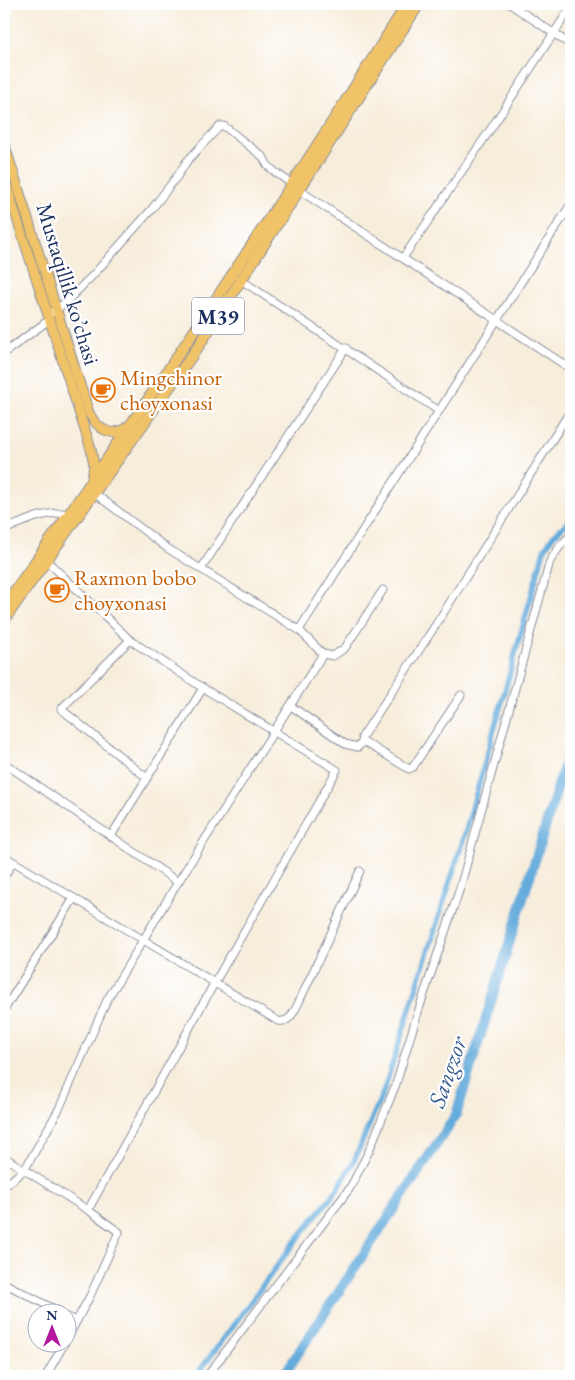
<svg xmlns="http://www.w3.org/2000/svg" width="575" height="1380" font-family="'EB Garamond',serif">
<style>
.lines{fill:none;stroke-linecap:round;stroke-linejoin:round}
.canal{stroke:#64abdb;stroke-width:5.5}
.river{stroke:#64abdb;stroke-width:10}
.minor-casing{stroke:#898e9c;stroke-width:9}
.major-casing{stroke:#898e9c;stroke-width:11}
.highway-casing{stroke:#898e9c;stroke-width:12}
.minor{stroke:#fff;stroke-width:7}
.major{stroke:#f1c369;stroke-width:9}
.highway{stroke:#f1c369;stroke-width:10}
.labels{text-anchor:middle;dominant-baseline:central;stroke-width:4.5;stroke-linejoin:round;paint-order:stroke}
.shield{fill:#fff;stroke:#5f6d8e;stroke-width:1}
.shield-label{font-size:21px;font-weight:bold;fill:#1b2f5e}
.street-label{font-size:22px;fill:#1b2f5e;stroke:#fff}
.food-label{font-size:22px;fill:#c56008;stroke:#fff;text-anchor:start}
.water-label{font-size:24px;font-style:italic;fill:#355a8a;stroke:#fff}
</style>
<rect width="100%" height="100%" fill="#fff"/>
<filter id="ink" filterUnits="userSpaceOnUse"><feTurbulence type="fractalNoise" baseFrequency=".02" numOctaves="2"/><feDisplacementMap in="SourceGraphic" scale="10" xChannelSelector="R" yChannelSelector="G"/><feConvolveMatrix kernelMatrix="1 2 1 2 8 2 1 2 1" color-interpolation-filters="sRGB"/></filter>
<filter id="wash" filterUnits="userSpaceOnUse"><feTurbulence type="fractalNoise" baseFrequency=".0096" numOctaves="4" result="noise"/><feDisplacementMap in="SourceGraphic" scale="20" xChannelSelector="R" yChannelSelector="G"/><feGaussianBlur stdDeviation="1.12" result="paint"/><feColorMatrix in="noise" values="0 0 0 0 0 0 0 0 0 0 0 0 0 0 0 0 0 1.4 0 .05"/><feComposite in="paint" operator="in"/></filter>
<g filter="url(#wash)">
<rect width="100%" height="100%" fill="#f7eddb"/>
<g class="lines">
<polyline class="canal" points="196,1376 294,1243 337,1190 353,1163 384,1090 463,841 544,550 553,536 571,519"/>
<polyline class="river" points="283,1376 456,1115 571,744"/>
</g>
</g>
<g filter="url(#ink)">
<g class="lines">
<g class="minor-casing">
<g id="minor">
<polyline points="510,4 571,45"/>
<polyline points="299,190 571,369"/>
<polyline points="403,258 494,124 571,7"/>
<polyline points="241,280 439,411"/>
<polyline points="48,315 56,310 69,299 94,274 152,209 178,175 187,161 220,126 224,126 263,157 268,166 275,172 292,184"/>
<polyline points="4,353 49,320"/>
<path d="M4,530C23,522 48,509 70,514"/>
<polyline points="46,560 130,640 203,688 337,770 215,982 88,1210"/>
<polyline points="201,569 346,348"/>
<polyline points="299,630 571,204"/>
<polyline points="130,640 61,709 147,778"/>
<polyline points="323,654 333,656 345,648 383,590"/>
<polyline points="461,695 413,767 409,769 363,741 362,737 435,626 571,410"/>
<polyline points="291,706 345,744 358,747 363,741"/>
<polyline points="4,763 178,882"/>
<polyline points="111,836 203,688"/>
<path d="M4,856L278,1021C290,1023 293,1013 298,1004L360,871"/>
<polyline points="4,877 13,862"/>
<polyline points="4,1010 74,898"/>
<polyline points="4,1076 6,1078 4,1082"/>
<polyline points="4,1157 88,1210 119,1232 90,1296 68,1337"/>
<polyline points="4,1187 25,1169 59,1109 107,1000 178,882 323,654 299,630 167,548 94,493"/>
<polyline points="4,1283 60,1312"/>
<polyline points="68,1317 76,1321"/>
<polyline points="46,1376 65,1342"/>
<polyline points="207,1376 350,1188 369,1151 396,1084 417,1015 460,888 550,561 560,546 571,535"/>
</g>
</g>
<g class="major-casing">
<g id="major">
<path d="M4,143L89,413C98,430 114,440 129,425"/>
<polyline points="4,178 91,449 94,465 92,478"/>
</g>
</g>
<g class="highway-casing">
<g id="highway">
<path d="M4,606C144,409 279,209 407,4"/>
<polyline points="4,620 198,347 419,4"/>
</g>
</g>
<use href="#minor" class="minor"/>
<use href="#major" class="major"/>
<use href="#highway" class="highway"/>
</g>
</g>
<defs>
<g id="cafe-ring" transform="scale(1.25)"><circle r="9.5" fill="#fff" stroke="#e8710a" stroke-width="1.5"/><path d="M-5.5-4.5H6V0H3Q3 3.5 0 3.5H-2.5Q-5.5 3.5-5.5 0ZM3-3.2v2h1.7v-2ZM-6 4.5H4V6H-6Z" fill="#e8710a"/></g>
</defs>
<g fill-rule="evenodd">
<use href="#cafe-ring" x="103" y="390"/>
<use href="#cafe-ring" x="57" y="590"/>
</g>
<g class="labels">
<rect class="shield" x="192" y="297.5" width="52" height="37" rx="4"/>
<g class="shield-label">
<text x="218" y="316">M39</text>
</g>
<g class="street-label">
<text transform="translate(68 284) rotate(73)">Mustaqillik ko’chasi</text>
</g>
<g class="food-label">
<text x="120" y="377">Mingchinor<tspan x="120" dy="25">choyxonasi</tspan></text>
<text x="74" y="577">Raxmon bobo<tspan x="74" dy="25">choyxonasi</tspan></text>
</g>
<g class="water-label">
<text transform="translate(447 1072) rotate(-71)">Sangzor</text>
</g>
</g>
<rect width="575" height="1380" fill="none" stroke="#fff" stroke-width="20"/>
<g transform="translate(52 1328)"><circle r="24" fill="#ffffff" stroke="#a4acbf"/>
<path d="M0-4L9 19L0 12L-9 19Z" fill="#b5179e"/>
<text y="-8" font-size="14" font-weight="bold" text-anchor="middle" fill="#1b2f5e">N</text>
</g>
</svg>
